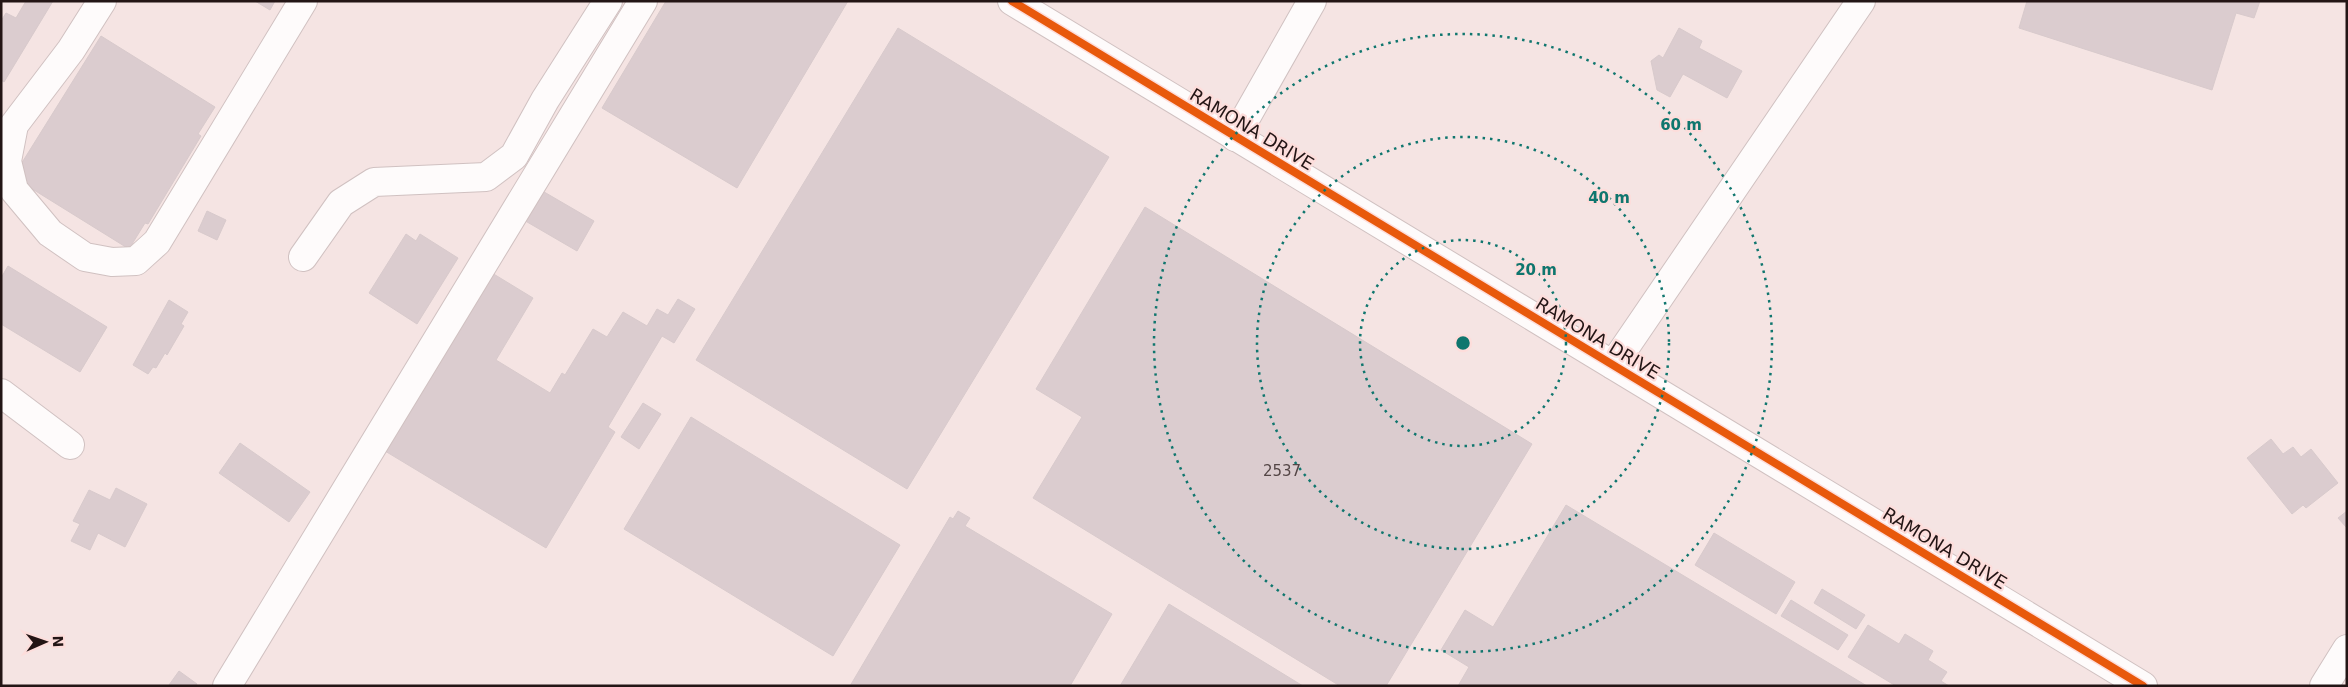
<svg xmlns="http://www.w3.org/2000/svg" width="2348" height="687" font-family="'DejaVu Sans',sans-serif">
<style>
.building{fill:#dbcccf;stroke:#d8cacc}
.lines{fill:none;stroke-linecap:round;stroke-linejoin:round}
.minor-casing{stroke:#d0c1c1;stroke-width:30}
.minor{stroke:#fefbfb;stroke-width:28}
.cycleway-casing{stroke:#fddddb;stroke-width:11}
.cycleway{stroke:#e8590c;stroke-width:8}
.ring{fill:none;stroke:#0f766e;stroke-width:2.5;stroke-dasharray:2.5 5}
.labels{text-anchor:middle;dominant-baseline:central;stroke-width:4.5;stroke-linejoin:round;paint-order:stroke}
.number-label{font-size:15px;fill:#544646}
.street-label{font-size:18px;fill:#231515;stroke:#fddddb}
.centre{fill:#0f766e;stroke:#fddddb;stroke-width:2.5}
.ring-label{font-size:15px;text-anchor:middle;font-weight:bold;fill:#0f766e;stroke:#fddddb;stroke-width:4.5;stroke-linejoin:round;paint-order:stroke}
</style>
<rect width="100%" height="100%" fill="#f5e4e3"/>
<g class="building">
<polygon points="26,1 53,1 4,82 1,80 1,21 6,13 16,18"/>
<polygon points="255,1 275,1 270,10"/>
<polygon points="666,1 848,1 737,188 602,108"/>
<polygon points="2027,1 2260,1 2254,18 2236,13 2212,90 2019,28"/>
<polygon points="898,28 1109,157 907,489 696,360"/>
<polygon points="1679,28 1702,41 1699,48 1742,71 1727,98 1683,74 1670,97 1657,90 1651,61 1659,55 1663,58"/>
<polygon points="101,36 215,107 198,134 201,136 148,224 145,223 129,249 13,177"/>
<polygon points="539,189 594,221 577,251 522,219"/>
<polygon points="1145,207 1532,444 1386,686 1340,686 1033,498 1082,417 1036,389"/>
<polygon points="207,211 226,220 217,240 198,231"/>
<polygon points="406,234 416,241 420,234 458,258 417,324 369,293"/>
<polygon points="8,266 107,327 80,372 1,324 1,278"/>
<polygon points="492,273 533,298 496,360 550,393 562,373 565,375 593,329 607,337 623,312 647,326 657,309 668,315 678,299 695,309 674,343 662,336 608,427 615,432 546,548 385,451"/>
<polygon points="169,300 188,312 181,324 184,326 167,355 165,353 156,368 153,367 148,374 133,365"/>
<polygon points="643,403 661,414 639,449 621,437"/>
<polygon points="691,417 900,545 833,656 624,529"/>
<polygon points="2271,439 2283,454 2293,447 2301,457 2311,449 2338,483 2306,508 2303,505 2292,514 2247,458"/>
<polygon points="240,443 310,492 289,522 219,473"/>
<polygon points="116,488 147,504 125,547 98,533 90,550 71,541 80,524 73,521 89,490 110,500"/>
<polygon points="1566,505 1867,686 1458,686 1469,667 1441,650 1465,610 1493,627"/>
<polygon points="958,511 970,518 965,526 1112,614 1070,686 850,686 950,517 953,519"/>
<polygon points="2347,511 2347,528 2338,518"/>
<polygon points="1714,533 1795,582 1776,614 1695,565"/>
<polygon points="1822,589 1865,615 1856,629 1814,603"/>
<polygon points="1791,600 1848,635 1838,650 1781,616"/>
<polygon points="1169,604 1303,686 1120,686"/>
<polygon points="1868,625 1899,644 1905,634 1933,651 1928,660 1947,672 1941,681 1949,686 1896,686 1848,657"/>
<polygon points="179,671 197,684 196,686 169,685"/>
</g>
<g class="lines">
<g class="minor-casing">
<g id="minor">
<polyline points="102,1 71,50 14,125 7,161 14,190 50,233 85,257 112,262 136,261 157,242 303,1"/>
<polyline points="1012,1 2143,686"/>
<polyline points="1235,137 1312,1"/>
<polyline points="303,257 341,203 374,182 486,177 514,156 545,100 608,1"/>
<polyline points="1613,365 1861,1"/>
<polyline points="1,393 70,445"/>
<polyline points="227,686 643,1"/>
<polyline points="2324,686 2347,649"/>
</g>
</g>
<use href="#minor" class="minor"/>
<g class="cycleway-casing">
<polyline id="cycleway" points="1012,1 2143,686"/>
</g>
<use href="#cycleway" class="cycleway"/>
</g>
<g class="ring">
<circle cx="1463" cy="343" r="103"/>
<circle cx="1463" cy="343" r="206"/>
<circle cx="1463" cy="343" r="309"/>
</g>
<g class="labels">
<g class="number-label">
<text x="1282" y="471">2537</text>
</g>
<g class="street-label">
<text transform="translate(1252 129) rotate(31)">RAMONA DRIVE</text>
<text transform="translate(1598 338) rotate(31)">RAMONA DRIVE</text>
<text transform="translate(1945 548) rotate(31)">RAMONA DRIVE</text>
</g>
</g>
<circle cx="1463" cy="343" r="8" class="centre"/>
<g class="ring-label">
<text x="1681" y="130">60 m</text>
<text x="1609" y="203">40 m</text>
<text x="1536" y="275">20 m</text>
</g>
<rect width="2348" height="687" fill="none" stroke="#231515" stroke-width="5"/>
<g transform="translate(45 642) rotate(88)" stroke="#fddddb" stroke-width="4" paint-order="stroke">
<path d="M0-4L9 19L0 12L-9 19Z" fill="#231515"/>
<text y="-8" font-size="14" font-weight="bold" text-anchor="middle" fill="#231515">N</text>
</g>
</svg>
